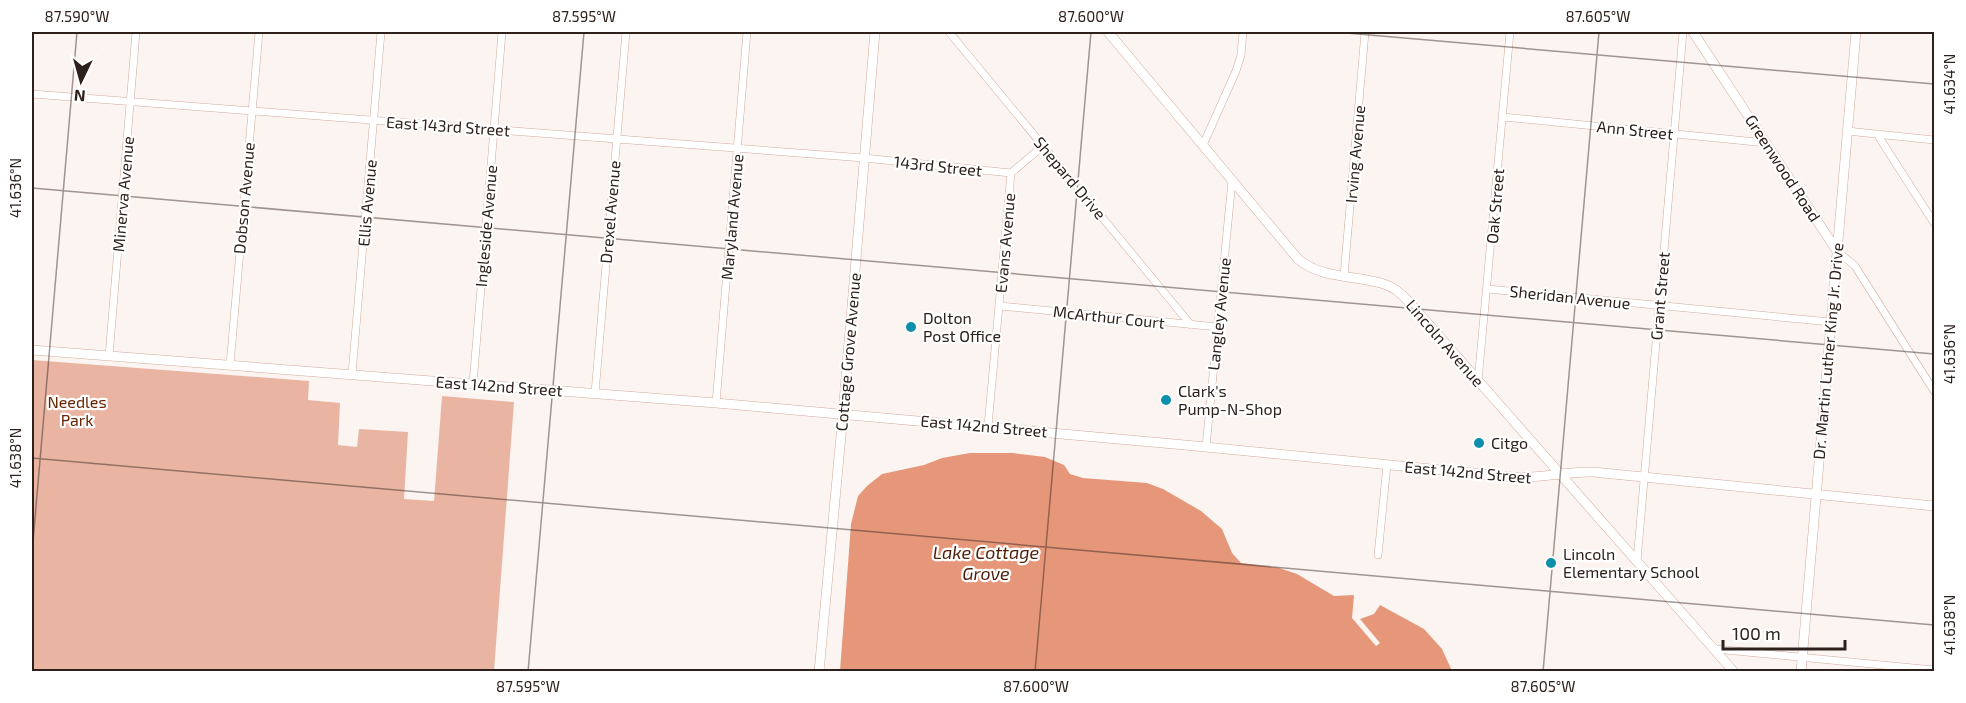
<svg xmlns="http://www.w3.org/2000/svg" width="1966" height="703" font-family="'Exo 2',sans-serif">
<rect width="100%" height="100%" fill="#fcf4f1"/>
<path fill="#e9b5a2" d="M 32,360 L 309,381 L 308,400 L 340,403 L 338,445 L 357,447 L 359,429 L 408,432 L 404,499 L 434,501 L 442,396 L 514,402 L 494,671 L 32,671 Z"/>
<path fill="#e69779" d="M 970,453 L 1013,453 L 1045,457 L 1064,465 L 1070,474 L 1083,478 L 1147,483 L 1163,489 L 1201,511 L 1222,529 L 1232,553 L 1241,563 L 1279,568 L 1297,574 L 1334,596 L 1354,595 L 1352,618 L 1376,646 L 1380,643 L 1360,619 L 1374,614 L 1380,605 L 1424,629 L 1442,649 L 1452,671 L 840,671 L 851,524 L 858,496 L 867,486 L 882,474 L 924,465 L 942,458 Z"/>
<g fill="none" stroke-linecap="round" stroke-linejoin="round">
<g stroke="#d1ab9d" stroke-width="8">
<path id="street" d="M 949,32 L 1191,325
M 32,94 L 864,158 L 1011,173
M 1503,117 L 1767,143
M 1847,131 L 1934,140
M 1877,134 L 1934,223
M 1203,145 L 1236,71 L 1241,55 L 1243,32
M 1837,251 L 1855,266 L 1934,391
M 1344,276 L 1365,32
M 1488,289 L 1831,322
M 1000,306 L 1218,327
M 109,356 L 136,32
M 230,365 L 259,32
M 352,374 L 381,32
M 1478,381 L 1510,32
M 473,384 L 502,32
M 595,393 L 626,32
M 716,403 L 747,32
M 988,426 L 1011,173 L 1043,146
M 1206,447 L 1232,181
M 1378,555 L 1387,465
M 1637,561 L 1683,32
M 1715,649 L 1934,670"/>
</g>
<g stroke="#d1ab9d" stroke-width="10">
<path id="secondary" d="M 1108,32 L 1298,259 C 1321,279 1356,275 1384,284 C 1394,287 1403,295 1410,303 L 1734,672
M 1693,32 L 1837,251
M 32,350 L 716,403 L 1185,445 L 1513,477 C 1540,479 1566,471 1593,472 L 1934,506
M 819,672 L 843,414 L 875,32
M 1801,672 L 1856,32"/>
</g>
<use href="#street" stroke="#fff" stroke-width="7"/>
<use href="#secondary" stroke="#fff" stroke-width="9"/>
</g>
<path fill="none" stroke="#2e201b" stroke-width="1.5" stroke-opacity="0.45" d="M 1335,32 L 1934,84M 32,188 L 1934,354M 32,458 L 1934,625M 32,553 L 77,32M 528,672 L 584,32M 1035,672 L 1091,32M 1543,672 L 1599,32"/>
<g fill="#0c8ead" stroke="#fff" stroke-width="2">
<circle cx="911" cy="327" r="6"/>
<circle cx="1166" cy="400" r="6"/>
<circle cx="1479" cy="443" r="6"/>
<circle cx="1551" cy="563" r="6"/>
</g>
<g text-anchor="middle" stroke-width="4.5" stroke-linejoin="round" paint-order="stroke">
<g font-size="16" fill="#2e201b" stroke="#fff">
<text transform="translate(448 126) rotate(4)" y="6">East 143rd Street</text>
<text transform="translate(1635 130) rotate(6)" y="6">Ann Street</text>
<text transform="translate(1355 154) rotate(-85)" y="6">Irving Avenue</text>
<text transform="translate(938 166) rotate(6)" y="6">143rd Street</text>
<text transform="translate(1783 168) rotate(57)" y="6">Greenwood Road</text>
<text transform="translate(1070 178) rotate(50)" y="6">Shepard Drive</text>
<text transform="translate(123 194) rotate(-85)" y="6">Minerva Avenue</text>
<text transform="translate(244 198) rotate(-85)" y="6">Dobson Avenue</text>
<text transform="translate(367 203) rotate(-85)" y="6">Ellis Avenue</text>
<text transform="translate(1495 206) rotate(-85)" y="6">Oak Street</text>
<text transform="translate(610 212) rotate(-85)" y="6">Drexel Avenue</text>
<text transform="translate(732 217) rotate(-85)" y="6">Maryland Avenue</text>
<text transform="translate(486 226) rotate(-85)" y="6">Ingleside Avenue</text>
<text transform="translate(1005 243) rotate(-85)" y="6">Evans Avenue</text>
<text transform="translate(1660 296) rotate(-85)" y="6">Grant Street</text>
<text transform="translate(1570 297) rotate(6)" y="6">Sheridan Avenue</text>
<text transform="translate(1219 314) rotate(-84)" y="6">Langley Avenue</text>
<text transform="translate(1109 317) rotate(6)" y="6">McArthur Court</text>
<text transform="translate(1445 343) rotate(49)" y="6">Lincoln Avenue</text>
<text transform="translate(1828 351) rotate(-85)" y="6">Dr. Martin Luther King Jr. Drive</text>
<text transform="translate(848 352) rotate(-85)" y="6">Cottage Grove Avenue</text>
<text transform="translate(499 386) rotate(4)" y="6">East 142nd Street</text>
<text transform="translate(984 426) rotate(5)" y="6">East 142nd Street</text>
<text transform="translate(1468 472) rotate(5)" y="6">East 142nd Street</text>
</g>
<g font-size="16" fill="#2e201b" stroke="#fff" text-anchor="start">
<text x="923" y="324">Dolton<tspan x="923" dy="18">Post Office</tspan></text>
<text x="1178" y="397">Clark's<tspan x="1178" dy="18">Pump-N-Shop</tspan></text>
<text x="1491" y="449">Citgo</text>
<text x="1563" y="560">Lincoln<tspan x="1563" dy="18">Elementary School</tspan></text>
</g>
<g font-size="16" fill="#682302" stroke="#fff">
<text x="77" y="408">Needles<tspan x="77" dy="18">Park</tspan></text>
</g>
<g font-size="18" font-style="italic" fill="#4f1e09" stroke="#fff">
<text x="986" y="559">Lake Cottage<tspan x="986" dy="21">Grove</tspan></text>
</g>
</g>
<rect width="1966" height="703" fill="none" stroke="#ffffff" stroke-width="66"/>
<g transform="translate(81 81) rotate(185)" stroke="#ffffff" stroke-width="4.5" paint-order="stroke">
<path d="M0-4.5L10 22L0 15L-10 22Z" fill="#2e201b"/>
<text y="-9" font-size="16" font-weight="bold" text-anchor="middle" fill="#2e201b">N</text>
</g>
<path d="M1723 640v9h122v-9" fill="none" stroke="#2e201b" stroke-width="3"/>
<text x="1732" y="640" font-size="18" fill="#2e201b" stroke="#ffffff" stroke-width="4.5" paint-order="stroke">100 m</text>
<rect x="33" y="33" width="1900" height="637" fill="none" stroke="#2e201b" stroke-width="2"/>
<g font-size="15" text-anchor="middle" fill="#2e201b">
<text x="77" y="22">87.590°W</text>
<text x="584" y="22">87.595°W</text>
<text x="1091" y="22">87.600°W</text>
<text x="1598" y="22">87.605°W</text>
<text transform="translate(1950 84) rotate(-90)" y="5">41.634°N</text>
<text transform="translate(16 188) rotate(-90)" y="5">41.636°N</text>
<text transform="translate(1950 354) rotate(-90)" y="5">41.636°N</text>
<text transform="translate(16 458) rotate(-90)" y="5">41.638°N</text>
<text transform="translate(1950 625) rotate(-90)" y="5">41.638°N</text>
<text x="528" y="692">87.595°W</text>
<text x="1036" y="692">87.600°W</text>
<text x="1543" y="692">87.605°W</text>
</g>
</svg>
